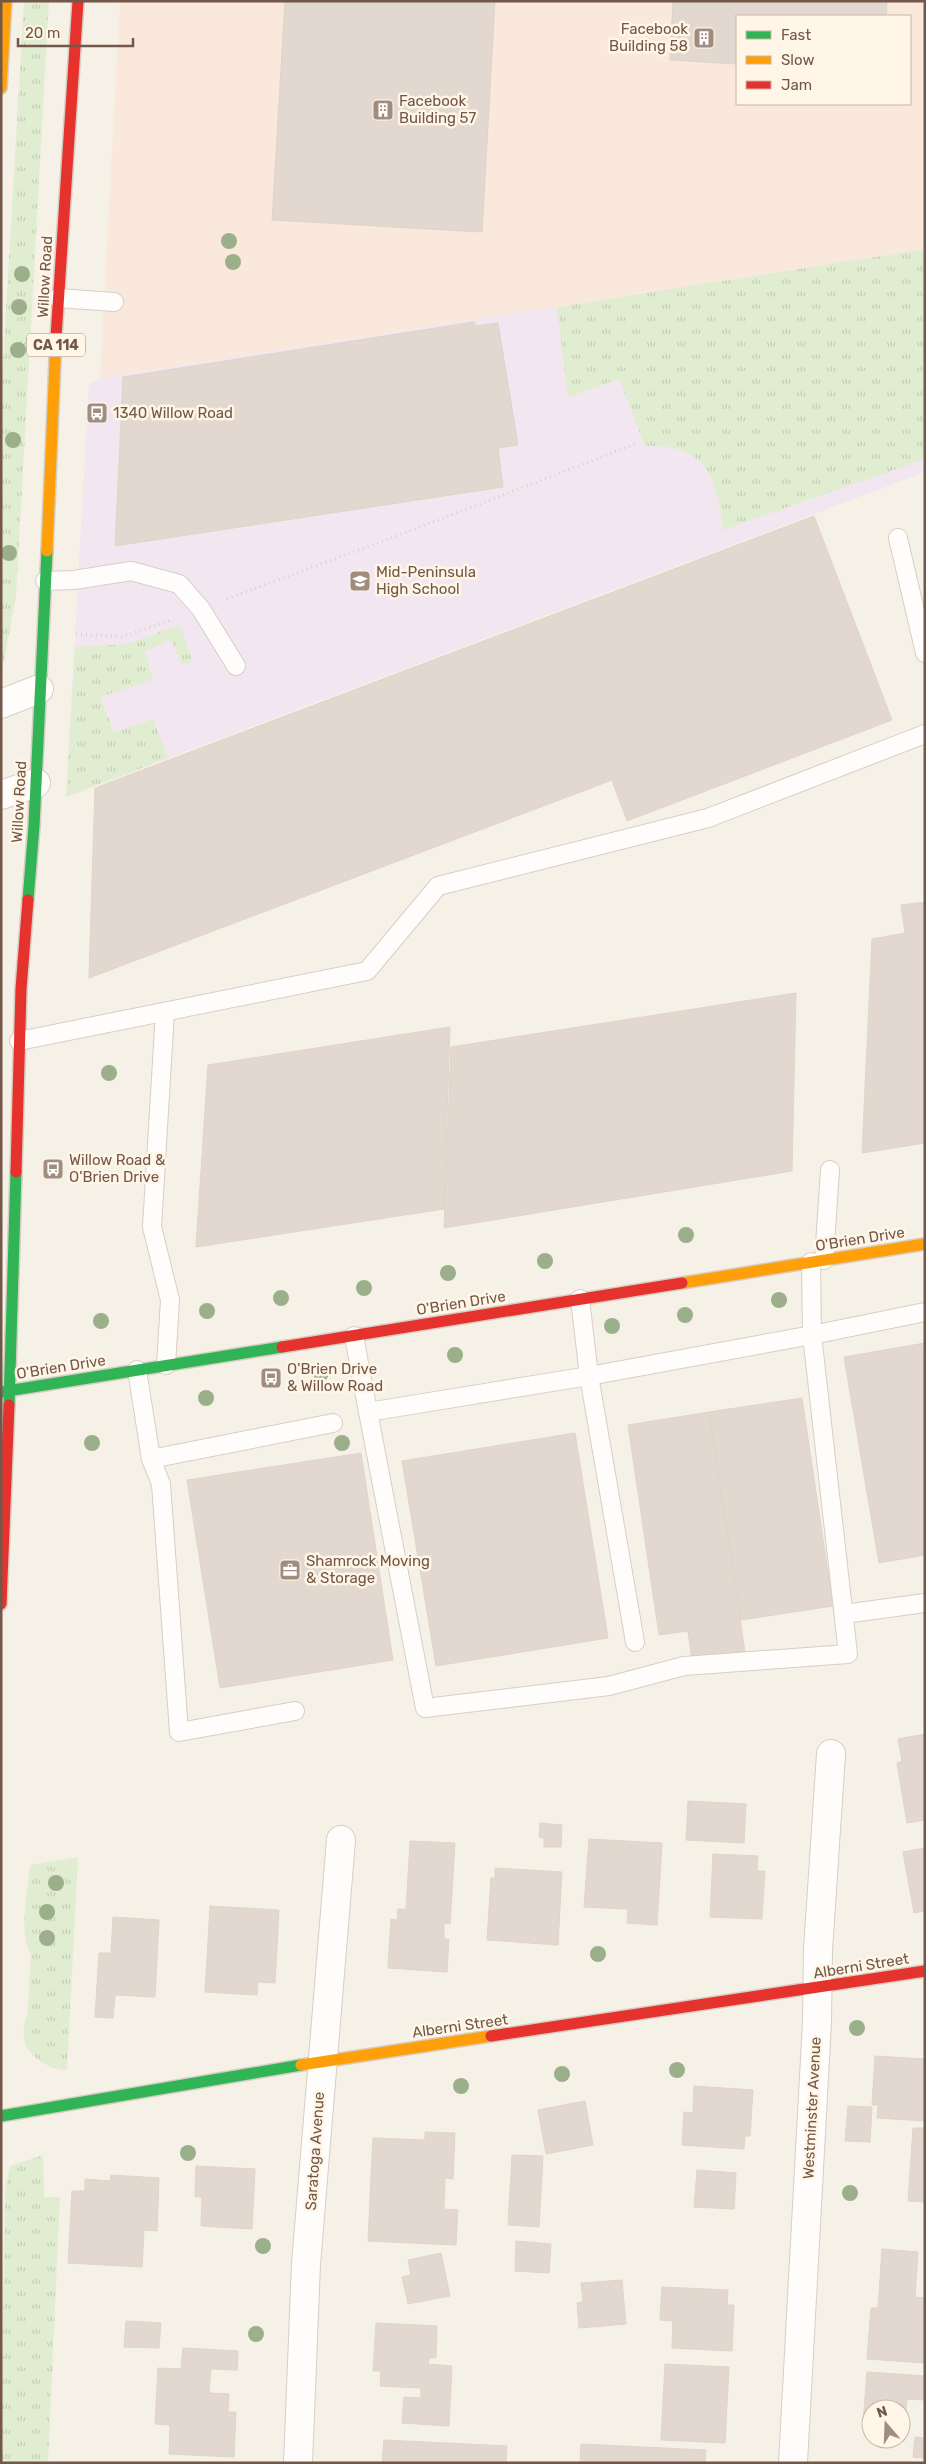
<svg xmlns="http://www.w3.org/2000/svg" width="926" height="2464" font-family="Rubik,sans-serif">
<defs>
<pattern id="grass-tufts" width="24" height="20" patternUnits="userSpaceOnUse" patternTransform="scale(1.25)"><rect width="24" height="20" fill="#e1edd1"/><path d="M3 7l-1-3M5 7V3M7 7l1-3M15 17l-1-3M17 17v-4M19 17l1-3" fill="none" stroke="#c4cdb5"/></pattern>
</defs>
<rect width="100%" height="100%" fill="#f6f1e7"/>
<path fill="#fae8dd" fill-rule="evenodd" d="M 120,1 L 925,1 L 925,249 L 100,378 ZM 737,16 L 910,16 L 910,104 L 737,104 Z"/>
<path fill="#f2e7f0" d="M 925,249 L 925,472 L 66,797 L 89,383 L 100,378 Z"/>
<path fill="url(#grass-tufts)" d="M 24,1 L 49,1 L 16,596 L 1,678 L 1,396 Z
M 925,249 L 925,459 L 723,530 C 716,476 708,444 645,446 L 619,379 L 568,397 L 557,307 Z
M 176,626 L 181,628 L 192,659 L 188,665 L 181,662 L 171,640 L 145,651 L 152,676 L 151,680 L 100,697 L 114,733 L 153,719 L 168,758 L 66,797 L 75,647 L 128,644 Z
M 78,1857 L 67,2070 C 49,2069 27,2058 24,2038 C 22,2029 27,2017 28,2007 C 29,1990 30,1971 31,1954 C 18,1934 28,1888 30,1865 Z
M 43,2155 L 44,2197 L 60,2197 L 48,2463 L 1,2463 L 5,2190 L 10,2166 Z"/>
<path fill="#e2d8cf" stroke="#dfd4c9" d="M 285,1 L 495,1 L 482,232 L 272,220 Z
M 673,1 L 887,1 L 886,16 L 737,16 L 737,64 L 670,60 Z
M 474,322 L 476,326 L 498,323 L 518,445 L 498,448 L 503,487 L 115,546 L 123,377 Z
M 814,516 L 892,720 L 627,821 L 612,780 L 89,978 L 95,788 Z
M 925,902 L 925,1143 L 862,1153 L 872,939 L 905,933 L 901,905 Z
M 796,993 L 792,1171 L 444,1228 L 451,1047 Z
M 450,1027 L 444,1209 L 196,1247 L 208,1065 Z
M 925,1343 L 925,1555 L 879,1563 L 844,1357 Z
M 802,1398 L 833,1606 L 741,1620 L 709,1412 Z
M 709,1412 L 745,1652 L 692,1660 L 688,1631 L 659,1635 L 628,1425 Z
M 575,1433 L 608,1638 L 436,1666 L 402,1461 Z
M 361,1453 L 393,1660 L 220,1688 L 187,1480 Z
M 925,1734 L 925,1820 L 907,1823 L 897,1763 L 902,1761 L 898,1739 Z
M 688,1801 L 746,1804 L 744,1843 L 686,1840 Z
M 540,1823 L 562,1825 L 561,1847 L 544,1847 L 544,1838 L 539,1837 Z
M 589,1839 L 662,1843 L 657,1925 L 627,1923 L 628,1909 L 584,1907 Z
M 410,1841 L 455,1843 L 450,1924 L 444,1923 L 444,1939 L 449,1939 L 447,1972 L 388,1968 L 391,1919 L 397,1920 L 398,1909 L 406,1909 Z
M 925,1848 L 925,1911 L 914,1913 L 903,1852 Z
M 713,1854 L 758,1856 L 757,1871 L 765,1871 L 762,1919 L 710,1917 Z
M 495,1868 L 562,1872 L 558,1945 L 487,1940 L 491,1878 L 495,1878 Z
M 210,1906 L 279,1910 L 275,1983 L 258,1982 L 257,1995 L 205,1992 Z
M 113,1917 L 159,1920 L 155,1997 L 115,1995 L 113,2018 L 95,2017 L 99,1953 L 111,1953 Z
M 875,2056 L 925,2059 L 925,2121 L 877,2118 L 878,2105 L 872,2105 Z
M 694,2086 L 753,2090 L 750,2136 L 745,2136 L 744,2149 L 682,2145 L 684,2112 L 693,2113 Z
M 585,2101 L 593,2145 L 546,2154 L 538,2110 Z
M 848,2106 L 872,2107 L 870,2142 L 845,2141 Z
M 913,2128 L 925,2128 L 925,2202 L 908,2201 Z
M 425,2132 L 455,2133 L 453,2179 L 445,2178 L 444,2209 L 458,2210 L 456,2245 L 368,2241 L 373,2138 L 425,2140 Z
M 512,2155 L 543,2156 L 539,2227 L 508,2225 Z
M 196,2166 L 255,2169 L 252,2229 L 201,2226 L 202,2197 L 195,2197 Z
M 697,2170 L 736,2173 L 734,2209 L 694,2207 Z
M 111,2175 L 159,2178 L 157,2231 L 144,2230 L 142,2267 L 68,2263 L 72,2191 L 85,2191 L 85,2179 L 110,2181 Z
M 516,2241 L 551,2244 L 549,2273 L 515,2271 Z
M 882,2249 L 918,2252 L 915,2297 L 925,2298 L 925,2363 L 867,2359 L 871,2308 L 878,2308 Z
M 441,2253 L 450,2296 L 408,2304 L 402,2277 L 411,2275 L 408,2260 Z
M 622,2280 L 626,2324 L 579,2328 L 577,2303 L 583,2302 L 581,2283 Z
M 662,2287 L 728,2290 L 727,2305 L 734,2305 L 732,2351 L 672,2348 L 673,2321 L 660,2320 Z
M 126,2321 L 161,2323 L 159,2348 L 124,2347 Z
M 376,2323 L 437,2326 L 436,2358 L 429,2358 L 428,2364 L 452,2366 L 449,2426 L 402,2423 L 404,2397 L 421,2398 L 421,2388 L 380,2386 L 381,2371 L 373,2371 Z
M 183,2348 L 238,2351 L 237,2370 L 211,2369 L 209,2393 L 229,2394 L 228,2412 L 236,2412 L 234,2457 L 169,2454 L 170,2425 L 155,2424 L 158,2368 L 181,2369 Z
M 665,2364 L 729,2367 L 725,2443 L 661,2440 Z
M 867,2372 L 925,2376 L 925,2400 L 907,2399 L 904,2441 L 872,2439 L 901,2439 L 901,2409 L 871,2409 L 871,2439 L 867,2439 L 868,2423 L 863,2423 Z
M 915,2437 L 925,2438 L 925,2458 L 913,2457 Z
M 384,2440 L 507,2446 L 506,2463 L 382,2463 Z
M 581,2444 L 706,2450 L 705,2463 L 580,2463 Z"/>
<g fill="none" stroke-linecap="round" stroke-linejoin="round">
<g stroke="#d7cec5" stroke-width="20">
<path id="lane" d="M 58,298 L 114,302
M 898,538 L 925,653
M 45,581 L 74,580 L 131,571 L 179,584 L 201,609 L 236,666
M 165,1012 L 152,1227 L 170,1300 L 166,1365
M 19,1041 L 367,971 L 438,886 L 708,818 L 925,734
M 824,1260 L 830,1170
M 811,1262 L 812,1335 L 925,1312
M 354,1336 L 368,1412 L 589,1376 L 635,1642
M 137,1370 L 151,1459 L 333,1423
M 368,1412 L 425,1708 L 609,1686 L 684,1666 L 848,1654 L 812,1335 L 589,1376 L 580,1299
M 151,1459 L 161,1484 L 179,1732 L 295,1711
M 844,1614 L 925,1603"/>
</g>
<g stroke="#d7cec5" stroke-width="30">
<path id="street" d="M 1,704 L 39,689
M 1,795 L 36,783
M 298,2463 L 306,2264 L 341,1840
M 793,2463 L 817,2022 L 818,1950 L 831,1754"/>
</g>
<g stroke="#d7cdc3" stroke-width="14">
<path id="fast" d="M 28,900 L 34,826 L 47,551
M 1,1392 L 282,1347
M 9,1405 L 16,1172
M 1,2116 L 301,2065"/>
</g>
<g stroke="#d7cdc3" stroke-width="14">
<path id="slow" d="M 1,88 L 6,1
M 47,551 L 56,337
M 682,1283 L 925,1244
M 301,2065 L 491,2036"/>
</g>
<g stroke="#d7cdc3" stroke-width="14">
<path id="jam" d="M 56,337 L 78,1
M 16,1172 L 21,989 L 28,900
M 282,1347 L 682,1283
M 1,1604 L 9,1405
M 491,2036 L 925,1971"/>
</g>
<path stroke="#d9d0cb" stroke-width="3" stroke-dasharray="1 4" stroke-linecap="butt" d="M 227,599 L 415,529 L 635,444
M 76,634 L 122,637 L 172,620"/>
<use href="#lane" stroke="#fefdfb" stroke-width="18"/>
<use href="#street" stroke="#fefdfb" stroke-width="28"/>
<use href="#fast" stroke="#30b455" stroke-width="11"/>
<use href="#slow" stroke="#ff9f0a" stroke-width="11"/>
<use href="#jam" stroke="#e5322d" stroke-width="11"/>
</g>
<g fill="#9baf8b">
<circle cx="229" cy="241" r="8"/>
<circle cx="233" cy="262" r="8"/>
<circle cx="22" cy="274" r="8"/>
<circle cx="19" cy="307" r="8"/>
<circle cx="18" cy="350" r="8"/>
<circle cx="13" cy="440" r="8"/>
<circle cx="9" cy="553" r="8"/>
<circle cx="109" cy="1073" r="8"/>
<circle cx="686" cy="1235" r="8"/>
<circle cx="545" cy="1261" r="8"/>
<circle cx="448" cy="1273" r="8"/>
<circle cx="364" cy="1288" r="8"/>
<circle cx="281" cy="1298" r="8"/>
<circle cx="779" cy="1300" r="8"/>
<circle cx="207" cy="1311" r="8"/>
<circle cx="685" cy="1315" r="8"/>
<circle cx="101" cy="1321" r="8"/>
<circle cx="612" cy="1326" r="8"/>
<circle cx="455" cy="1355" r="8"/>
<circle cx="321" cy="1373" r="8"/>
<circle cx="206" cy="1398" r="8"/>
<circle cx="92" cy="1443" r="8"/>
<circle cx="342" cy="1443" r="8"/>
<circle cx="56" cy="1883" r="8"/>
<circle cx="47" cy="1912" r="8"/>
<circle cx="47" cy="1938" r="8"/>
<circle cx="598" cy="1954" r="8"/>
<circle cx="857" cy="2028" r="8"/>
<circle cx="677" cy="2070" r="8"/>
<circle cx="562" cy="2074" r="8"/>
<circle cx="461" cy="2086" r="8"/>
<circle cx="188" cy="2153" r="8"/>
<circle cx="850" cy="2193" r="8"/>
<circle cx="263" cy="2246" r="8"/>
<circle cx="256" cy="2334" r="8"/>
</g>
<defs>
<g id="building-square" transform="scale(1.125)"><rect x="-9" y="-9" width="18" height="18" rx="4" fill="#a18d80" stroke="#fff6e7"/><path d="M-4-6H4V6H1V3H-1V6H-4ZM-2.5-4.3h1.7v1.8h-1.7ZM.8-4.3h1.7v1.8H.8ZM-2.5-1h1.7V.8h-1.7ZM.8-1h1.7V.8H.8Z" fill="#fff"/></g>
<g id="bus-square" transform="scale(1.125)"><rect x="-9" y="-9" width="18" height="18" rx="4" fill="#a18d80" stroke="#fff6e7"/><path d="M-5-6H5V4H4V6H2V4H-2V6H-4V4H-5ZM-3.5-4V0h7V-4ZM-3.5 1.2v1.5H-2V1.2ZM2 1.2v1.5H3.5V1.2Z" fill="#fff"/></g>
<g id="school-square" transform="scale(1.125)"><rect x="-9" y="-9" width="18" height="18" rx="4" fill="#a18d80" stroke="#fff6e7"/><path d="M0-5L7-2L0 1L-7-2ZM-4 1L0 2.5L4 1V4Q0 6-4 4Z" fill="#fff"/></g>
<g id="office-square" transform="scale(1.125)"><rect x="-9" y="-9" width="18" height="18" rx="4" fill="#a18d80" stroke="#fff6e7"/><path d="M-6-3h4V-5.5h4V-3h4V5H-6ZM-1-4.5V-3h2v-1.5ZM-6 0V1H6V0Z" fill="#fff"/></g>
</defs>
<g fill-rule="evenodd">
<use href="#building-square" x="704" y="38"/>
<use href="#building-square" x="383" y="110"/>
<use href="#bus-square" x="97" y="413"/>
<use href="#school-square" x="360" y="581"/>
<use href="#bus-square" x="53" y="1169"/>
<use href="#bus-square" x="271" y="1378"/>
<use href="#office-square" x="290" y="1570"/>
</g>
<g text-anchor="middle" stroke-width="5" stroke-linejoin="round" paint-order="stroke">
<rect fill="#fff6e7" stroke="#9d8778" stroke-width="1" x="27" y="333.5" width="58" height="23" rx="4"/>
<g font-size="14" font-weight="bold" fill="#735748">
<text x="56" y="350">CA 114</text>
</g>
<g font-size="15" fill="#735748" stroke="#fff6e7" text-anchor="start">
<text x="688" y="34" text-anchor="end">Facebook<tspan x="688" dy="17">Building 58</tspan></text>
<text x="399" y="106">Facebook<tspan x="399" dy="17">Building 57</tspan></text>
<text x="113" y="418">1340 Willow Road</text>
<text x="376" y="577">Mid-Peninsula<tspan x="376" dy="17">High School</tspan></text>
<text x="69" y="1165">Willow Road &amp;<tspan x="69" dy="17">O'Brien Drive</tspan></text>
<text x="287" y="1374">O'Brien Drive<tspan x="287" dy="17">&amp; Willow Road</tspan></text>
<text x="306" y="1566">Shamrock Moving<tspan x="306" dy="17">&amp; Storage</tspan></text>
</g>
<g font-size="15" fill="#735748" stroke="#fff6e7">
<text transform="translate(45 277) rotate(-87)" y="5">Willow Road</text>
<text transform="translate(19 802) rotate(-87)" y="5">Willow Road</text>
<text transform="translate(860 1239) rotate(-9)" y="5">O'Brien Drive</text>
<text transform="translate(461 1303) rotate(-9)" y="5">O'Brien Drive</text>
<text transform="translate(61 1367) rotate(-9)" y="5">O'Brien Drive</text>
<text transform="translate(861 1966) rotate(-9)" y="5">Alberni Street</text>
<text transform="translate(460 2026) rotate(-8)" y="5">Alberni Street</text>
<text transform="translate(812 2108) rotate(-87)" y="5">Westminster Avenue</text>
<text transform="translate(315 2151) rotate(-86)" y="5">Saratoga Avenue</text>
</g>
</g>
<rect width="926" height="2464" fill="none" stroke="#735748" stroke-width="5"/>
<rect x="736" y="15" width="175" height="90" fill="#fff6e7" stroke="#c7b6a7"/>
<rect x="746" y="31" width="25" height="8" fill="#30b455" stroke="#c7b6a7"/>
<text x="781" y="40" font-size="15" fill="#735748">Fast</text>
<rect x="746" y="56" width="25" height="8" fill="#ff9f0a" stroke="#c7b6a7"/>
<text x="781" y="65" font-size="15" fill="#735748">Slow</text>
<rect x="746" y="81" width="25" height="8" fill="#e5322d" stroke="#c7b6a7"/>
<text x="781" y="90" font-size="15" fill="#735748">Jam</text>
<g transform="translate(886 2424) rotate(341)"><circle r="24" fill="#fff6e7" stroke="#c7b6a7"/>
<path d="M0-4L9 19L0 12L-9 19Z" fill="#a18d80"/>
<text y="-8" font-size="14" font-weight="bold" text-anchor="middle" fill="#735748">N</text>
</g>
<path d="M18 38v8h115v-8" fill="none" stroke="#735748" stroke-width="2.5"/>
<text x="25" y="38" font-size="15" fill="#735748" stroke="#fff6e7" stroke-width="4" paint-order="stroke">20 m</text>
</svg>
